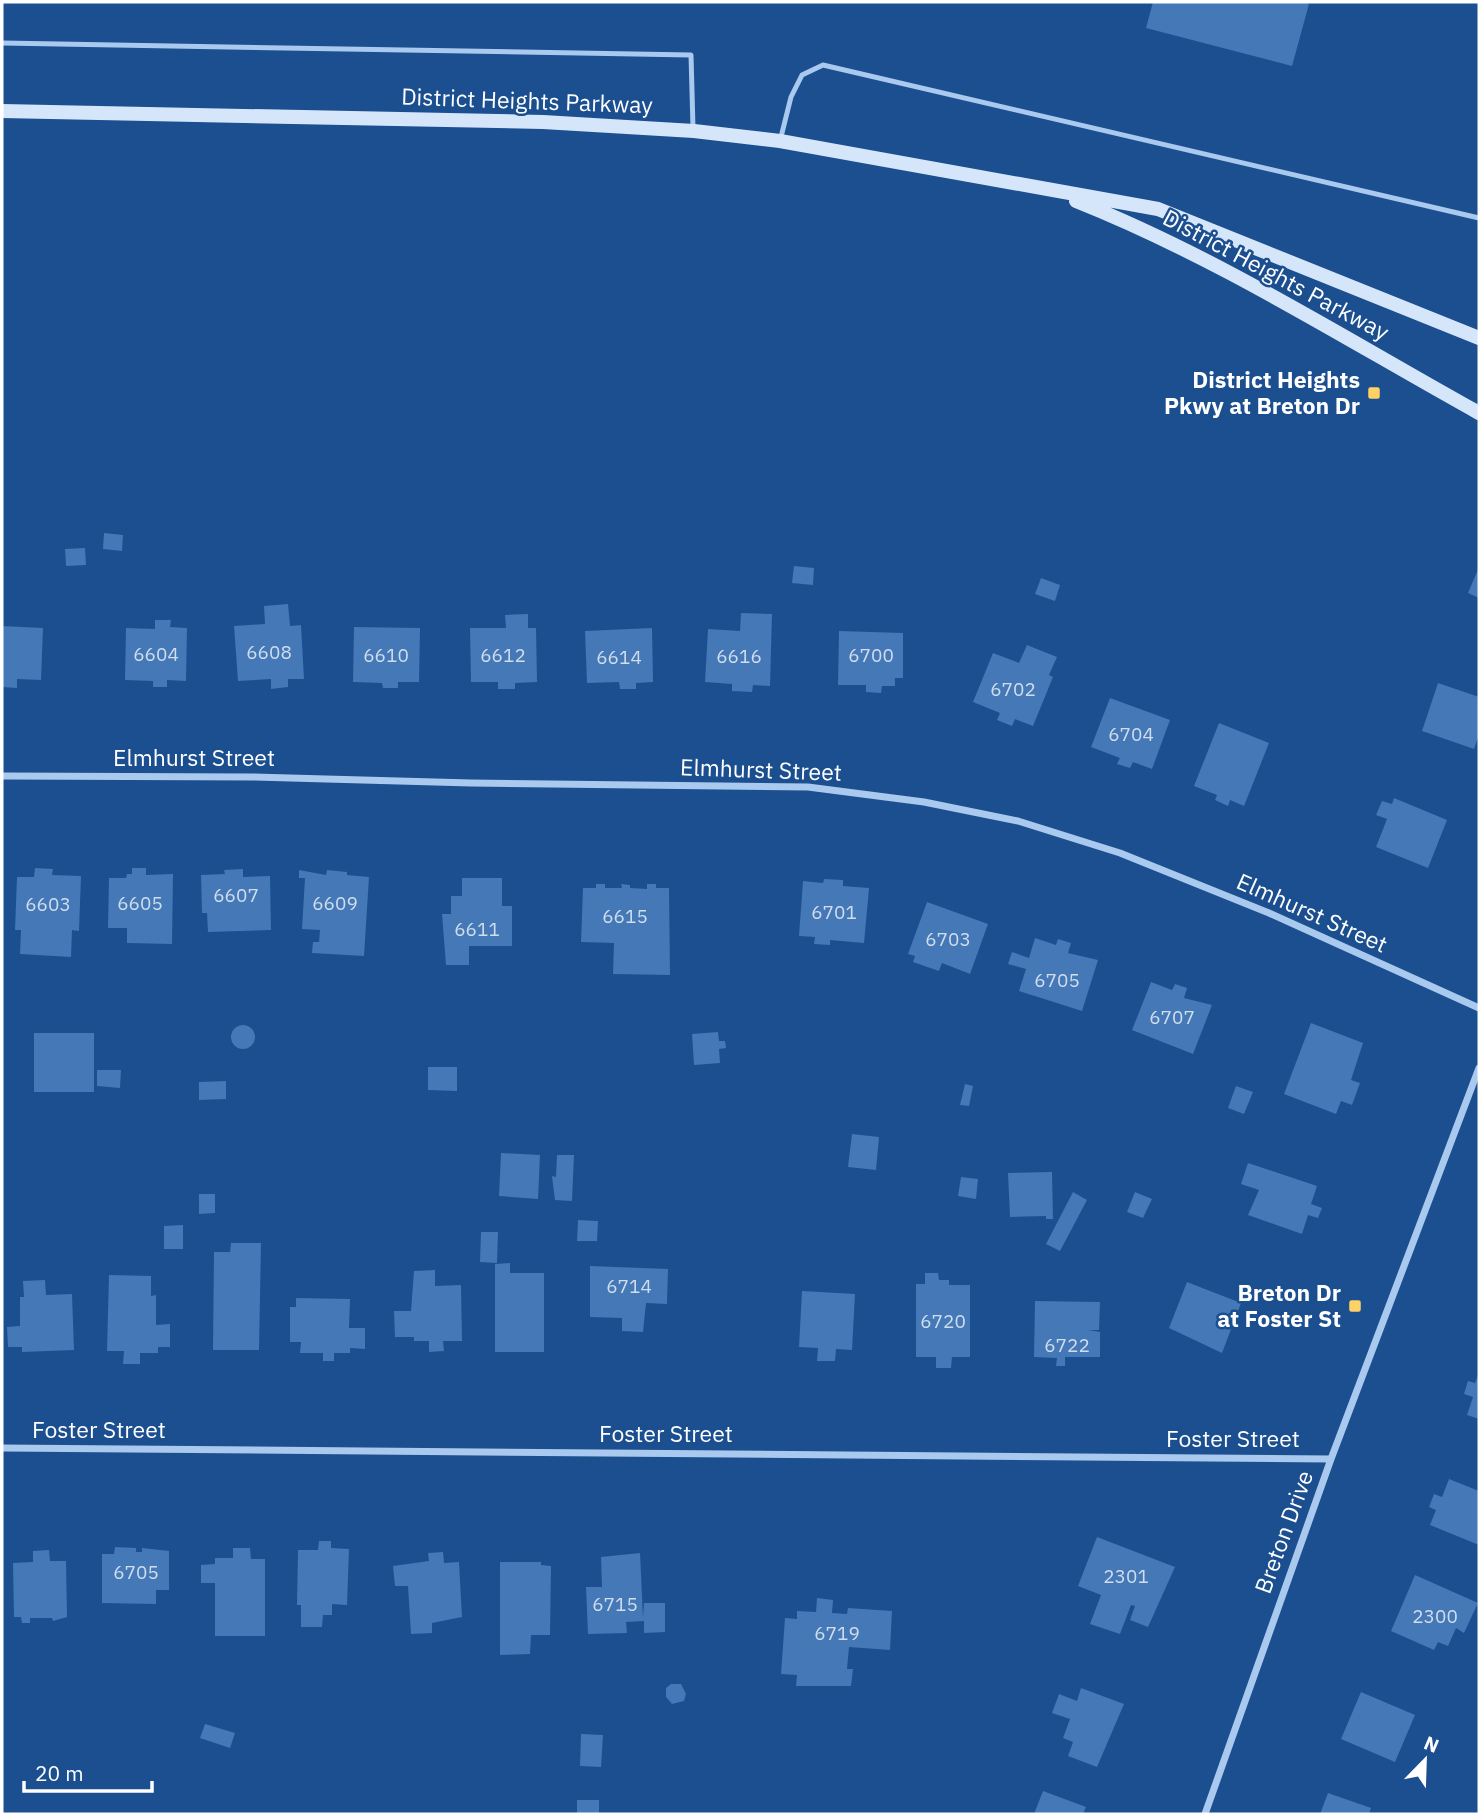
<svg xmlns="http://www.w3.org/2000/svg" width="1481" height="1816" font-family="'IBM Plex Sans',sans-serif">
<rect width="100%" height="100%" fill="#1b4f8f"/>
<path fill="#4478b7" d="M 1153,2 L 1302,2 L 1309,4 L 1292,66 L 1146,28 Z
M 104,533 L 123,535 L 122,551 L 103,549 Z
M 85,548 L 86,565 L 66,566 L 65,549 Z
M 794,566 L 814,568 L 813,585 L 792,583 Z
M 1479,567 L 1479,598 L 1468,593 Z
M 1041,578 L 1060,585 L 1055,601 L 1035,594 Z
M 288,604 L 290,626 L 301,625 L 304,679 L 288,679 L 288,687 L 271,689 L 271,679 L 238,681 L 234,626 L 265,624 L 264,606 Z
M 741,613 L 772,614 L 770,686 L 753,685 L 752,692 L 732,691 L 732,684 L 705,682 L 708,629 L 740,631 Z
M 528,614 L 528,628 L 536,628 L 537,682 L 515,683 L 515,689 L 498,689 L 498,682 L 471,682 L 470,628 L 506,628 L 505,615 Z
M 155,620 L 171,620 L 170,627 L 187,628 L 186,681 L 167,680 L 167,687 L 153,687 L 153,681 L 125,680 L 126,628 L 155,629 Z
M 2,626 L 43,628 L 41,680 L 17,679 L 17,688 L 2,687 Z
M 354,627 L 420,628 L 419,682 L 398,682 L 398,688 L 383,688 L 382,683 L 353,682 Z
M 652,628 L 653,682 L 636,683 L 636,689 L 620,689 L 619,682 L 587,683 L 585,631 Z
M 839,631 L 903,633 L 903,678 L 895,678 L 895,686 L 882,686 L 881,693 L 866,692 L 866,685 L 838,685 Z
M 1027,645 L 1057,657 L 1049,675 L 1053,677 L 1033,726 L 1015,719 L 1012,726 L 997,720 L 1000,713 L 973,702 L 993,653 L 1019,663 Z
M 1438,683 L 1479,697 L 1479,735 L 1474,749 L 1422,731 Z
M 1110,698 L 1170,720 L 1152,769 L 1133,762 L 1130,768 L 1117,764 L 1120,758 L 1091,747 Z
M 1219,723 L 1269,743 L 1244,806 L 1230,800 L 1228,806 L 1215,800 L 1217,795 L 1194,786 Z
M 1394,798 L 1447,820 L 1428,868 L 1376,847 L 1387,819 L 1376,815 L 1382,801 L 1392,804 Z
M 35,868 L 53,869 L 52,875 L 81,876 L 79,931 L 72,930 L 71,957 L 20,954 L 21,930 L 15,930 L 17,877 L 34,877 Z
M 132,868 L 146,868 L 146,875 L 173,874 L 172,944 L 127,943 L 127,928 L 108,928 L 109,878 L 126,878 L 127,874 L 132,874 Z
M 243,869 L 243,877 L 270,876 L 271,930 L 208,932 L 207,913 L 202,913 L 201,875 L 225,874 L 224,870 Z
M 299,870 L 326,875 L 327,870 L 347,872 L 347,875 L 369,877 L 364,956 L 312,953 L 313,942 L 319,942 L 320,930 L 302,929 L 305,878 L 299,878 Z
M 462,878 L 502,878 L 502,906 L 512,906 L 512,946 L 469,946 L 469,965 L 446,965 L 442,914 L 451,914 L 451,896 L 462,896 Z
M 824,879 L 843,880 L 843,886 L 869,888 L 864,943 L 830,940 L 830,945 L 814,944 L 815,937 L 799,936 L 803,881 L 823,883 Z
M 596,884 L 605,884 L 605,888 L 622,888 L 621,884 L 630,885 L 630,888 L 647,889 L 647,884 L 656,884 L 656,888 L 669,888 L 670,975 L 613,974 L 614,943 L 581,942 L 583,888 L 596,888 Z
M 927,902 L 988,924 L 970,974 L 942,963 L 939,971 L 913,962 L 915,956 L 908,954 Z
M 1035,938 L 1056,945 L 1058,939 L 1071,943 L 1068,953 L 1098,960 L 1082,1011 L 1019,991 L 1026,969 L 1008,964 L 1012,952 L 1029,958 Z
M 1151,982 L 1172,990 L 1175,984 L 1187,988 L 1184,998 L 1212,1005 L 1193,1054 L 1132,1030 Z
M 1311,1023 L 1363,1043 L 1351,1080 L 1360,1083 L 1352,1105 L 1341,1101 L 1336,1114 L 1284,1094 Z
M231 1037a12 12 0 1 1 24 0a12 12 0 1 1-24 0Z
M 718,1032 L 719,1041 L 725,1041 L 726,1048 L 719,1049 L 720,1063 L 694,1065 L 692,1034 Z
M 34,1033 L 94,1033 L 94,1092 L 34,1092 Z
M 428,1067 L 457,1067 L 457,1091 L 428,1090 Z
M 97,1070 L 121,1070 L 120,1088 L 97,1086 Z
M 226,1081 L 226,1099 L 199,1100 L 199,1082 Z
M 965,1084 L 973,1086 L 969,1106 L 960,1105 Z
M 1236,1086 L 1253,1092 L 1244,1114 L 1228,1108 Z
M 852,1134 L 879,1137 L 876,1170 L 848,1167 Z
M 501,1153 L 540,1155 L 538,1199 L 499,1196 Z
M 557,1155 L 574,1155 L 572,1201 L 555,1200 L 552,1176 L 556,1177 Z
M 1248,1163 L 1317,1186 L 1311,1204 L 1322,1208 L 1318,1218 L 1308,1215 L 1302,1234 L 1248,1215 L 1259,1190 L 1241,1184 Z
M 1052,1172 L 1053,1219 L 1046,1219 L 1046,1216 L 1010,1217 L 1008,1173 Z
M 961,1177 L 978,1179 L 976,1199 L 958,1196 Z
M 1073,1192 L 1087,1200 L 1060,1251 L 1046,1244 Z
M 1135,1192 L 1152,1199 L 1143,1218 L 1127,1212 Z
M 199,1194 L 215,1194 L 215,1213 L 199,1214 Z
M 578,1220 L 598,1221 L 597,1241 L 577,1241 Z
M 183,1225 L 183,1249 L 164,1249 L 164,1226 Z
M 481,1232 L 498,1232 L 497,1263 L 480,1262 Z
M 231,1243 L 261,1243 L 259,1350 L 213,1350 L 214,1252 L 230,1252 Z
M 510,1263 L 510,1273 L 544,1273 L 544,1352 L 495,1352 L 495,1264 Z
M 590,1266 L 668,1269 L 667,1304 L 646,1303 L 643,1332 L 622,1331 L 622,1318 L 590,1317 Z
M 435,1270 L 435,1286 L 461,1285 L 462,1341 L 443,1341 L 444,1351 L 429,1352 L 429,1341 L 414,1341 L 414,1337 L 395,1337 L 394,1311 L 411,1311 L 414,1271 Z
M 925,1273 L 938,1273 L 939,1280 L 949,1280 L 949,1285 L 970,1285 L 970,1357 L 952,1357 L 951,1368 L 936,1368 L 936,1357 L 916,1357 L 916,1284 L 925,1284 Z
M 109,1275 L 151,1276 L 151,1296 L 156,1295 L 156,1325 L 170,1324 L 170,1347 L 158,1347 L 158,1353 L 140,1353 L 140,1364 L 123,1364 L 124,1351 L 107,1351 Z
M 45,1280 L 46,1295 L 72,1294 L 74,1350 L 22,1352 L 22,1347 L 8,1347 L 7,1327 L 20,1326 L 20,1297 L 24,1297 L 23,1281 Z
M 1187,1282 L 1241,1303 L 1222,1353 L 1169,1328 Z
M 802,1291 L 855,1294 L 852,1350 L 836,1349 L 835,1361 L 817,1361 L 818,1348 L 799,1347 Z
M 296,1298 L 350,1299 L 349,1328 L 365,1328 L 365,1349 L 350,1348 L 350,1353 L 334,1353 L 334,1361 L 323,1361 L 323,1353 L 300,1353 L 301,1342 L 290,1342 L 290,1307 L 296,1307 Z
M 1035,1301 L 1100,1302 L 1099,1330 L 1088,1330 L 1100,1332 L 1100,1357 L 1065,1357 L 1065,1366 L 1056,1366 L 1057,1358 L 1034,1357 Z
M 1479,1373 L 1479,1419 L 1467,1415 L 1473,1397 L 1464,1394 L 1468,1381 L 1475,1383 Z
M 1449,1479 L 1479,1491 L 1479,1545 L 1430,1525 L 1436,1510 L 1429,1507 L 1434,1494 L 1442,1497 Z
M 1097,1537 L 1175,1567 L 1148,1627 L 1130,1620 L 1135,1606 L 1131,1605 L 1120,1634 L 1090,1624 L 1101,1595 L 1078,1586 Z
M 319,1541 L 331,1541 L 331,1548 L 349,1549 L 347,1605 L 332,1604 L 332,1615 L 323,1615 L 322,1627 L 301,1627 L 301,1605 L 297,1605 L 298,1550 L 318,1550 Z
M 115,1547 L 136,1548 L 136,1552 L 142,1552 L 142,1548 L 169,1551 L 169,1590 L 156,1590 L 156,1604 L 102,1603 L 102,1554 L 114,1554 Z
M 233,1548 L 250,1548 L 251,1559 L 265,1559 L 265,1636 L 215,1636 L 215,1583 L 201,1583 L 201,1565 L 215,1564 L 215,1558 L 233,1558 Z
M 49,1550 L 50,1561 L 66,1561 L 67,1617 L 53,1621 L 52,1618 L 30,1618 L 30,1623 L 22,1623 L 21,1617 L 14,1617 L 13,1563 L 33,1562 L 33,1551 Z
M 443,1552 L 444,1563 L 459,1562 L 462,1617 L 432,1623 L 432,1633 L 411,1634 L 408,1586 L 395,1586 L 393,1566 L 429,1561 L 428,1553 Z
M 640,1553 L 643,1618 L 644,1603 L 665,1603 L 665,1632 L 644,1633 L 644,1621 L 626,1622 L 627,1633 L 588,1634 L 586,1587 L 602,1587 L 601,1557 Z
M 500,1562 L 541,1562 L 541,1565 L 551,1566 L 550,1635 L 531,1635 L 530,1654 L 500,1655 Z
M 1415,1575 L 1478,1603 L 1464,1633 L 1456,1628 L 1448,1646 L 1438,1642 L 1434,1650 L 1391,1631 Z
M 817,1598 L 833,1600 L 832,1613 L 847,1614 L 848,1608 L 892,1611 L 890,1650 L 849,1647 L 847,1669 L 853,1669 L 851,1686 L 796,1686 L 797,1675 L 781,1674 L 785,1618 L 797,1619 L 797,1611 L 816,1612 Z
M 671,1684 L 681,1684 L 686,1694 L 684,1701 L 672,1704 L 666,1697 L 666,1688 Z
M 1081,1688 L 1124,1704 L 1097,1767 L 1068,1756 L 1073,1742 L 1063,1738 L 1070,1719 L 1052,1713 L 1059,1694 L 1077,1701 Z
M 1361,1692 L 1415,1715 L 1395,1762 L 1341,1739 Z
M 205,1724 L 235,1733 L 230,1748 L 200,1738 Z
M 581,1734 L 603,1735 L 601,1767 L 580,1766 Z
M 1043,1791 L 1086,1807 L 1083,1814 L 1034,1814 Z
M 1328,1793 L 1371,1808 L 1369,1814 L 1320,1814 Z
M 577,1800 L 599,1800 L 599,1814 L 577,1814 Z"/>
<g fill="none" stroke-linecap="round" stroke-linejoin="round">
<path stroke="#a9c9ee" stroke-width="5" d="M 2,43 L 691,55 L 693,128
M 780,141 L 791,97 L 802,75 L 823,65 L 1479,218"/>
<path stroke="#a9c9ee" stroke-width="7" d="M 2,776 L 254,777 L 471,783 L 808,787 L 924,802 L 1018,821 L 1120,853 L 1269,913 L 1479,1008
M 2,1448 L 1331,1459
M 1205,1814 L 1331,1459 L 1479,1068"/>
<path stroke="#d6e6fa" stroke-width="14" d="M 2,111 L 543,122 L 694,131 L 780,141 L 1158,209 L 1479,338
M 1076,201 C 1217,257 1347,340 1479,413"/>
</g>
<g fill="#ffd166" stroke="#1b4f8f" stroke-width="2.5">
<rect x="1367" y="386" width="14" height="14" rx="3.5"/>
<rect x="1348" y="1299" width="14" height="14" rx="3.5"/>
</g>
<g text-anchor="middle" stroke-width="5" stroke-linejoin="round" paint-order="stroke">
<g font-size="19" fill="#d0dded">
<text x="269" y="659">6608</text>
<text x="156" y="661">6604</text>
<text x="386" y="662">6610</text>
<text x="503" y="662">6612</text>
<text x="871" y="662">6700</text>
<text x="739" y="663">6616</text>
<text x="619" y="664">6614</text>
<text x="1013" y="696">6702</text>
<text x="1131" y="741">6704</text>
<text x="236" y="902">6607</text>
<text x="140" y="910">6605</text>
<text x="335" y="910">6609</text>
<text x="48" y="911">6603</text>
<text x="834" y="919">6701</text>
<text x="625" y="923">6615</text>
<text x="477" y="936">6611</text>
<text x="948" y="946">6703</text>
<text x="1057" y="987">6705</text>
<text x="1172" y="1024">6707</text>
<text x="629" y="1293">6714</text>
<text x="943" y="1328">6720</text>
<text x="1067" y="1352">6722</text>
<text x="136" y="1579">6705</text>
<text x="1126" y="1583">2301</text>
<text x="615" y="1611">6715</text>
<text x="1435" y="1623">2300</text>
<text x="837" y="1640">6719</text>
</g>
<g font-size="23" fill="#fff" stroke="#1b4f8f">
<text transform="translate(527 101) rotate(2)" y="8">District Heights Parkway</text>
<text transform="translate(1276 275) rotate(28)" y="8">District Heights Parkway</text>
<text x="194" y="766">Elmhurst Street</text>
<text transform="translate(761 770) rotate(2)" y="8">Elmhurst Street</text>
<text transform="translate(1312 913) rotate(24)" y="8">Elmhurst Street</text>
<text x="99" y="1438">Foster Street</text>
<text x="666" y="1442">Foster Street</text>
<text x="1233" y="1447">Foster Street</text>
<text transform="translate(1284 1532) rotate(-70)" y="8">Breton Drive</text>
</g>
<g font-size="23" font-weight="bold" fill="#fff" stroke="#1b4f8f" text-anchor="end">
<text x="1360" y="388">District Heights<tspan x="1360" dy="26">Pkwy at Breton Dr</tspan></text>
<text x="1341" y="1301">Breton Dr<tspan x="1341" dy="26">at Foster St</tspan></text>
</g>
</g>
<rect width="1481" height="1816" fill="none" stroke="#ffffff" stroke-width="7"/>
<g transform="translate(1425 1760) rotate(23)" stroke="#1b4f8f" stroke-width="5" paint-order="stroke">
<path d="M0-5L12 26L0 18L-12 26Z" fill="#ffffff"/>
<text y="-10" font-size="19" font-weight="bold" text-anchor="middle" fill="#ffffff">N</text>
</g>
<path d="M24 1781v10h128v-10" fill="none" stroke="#ffffff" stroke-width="3.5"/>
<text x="35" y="1781" font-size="21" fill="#ffffff" stroke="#1b4f8f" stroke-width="5" paint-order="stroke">20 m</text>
</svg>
